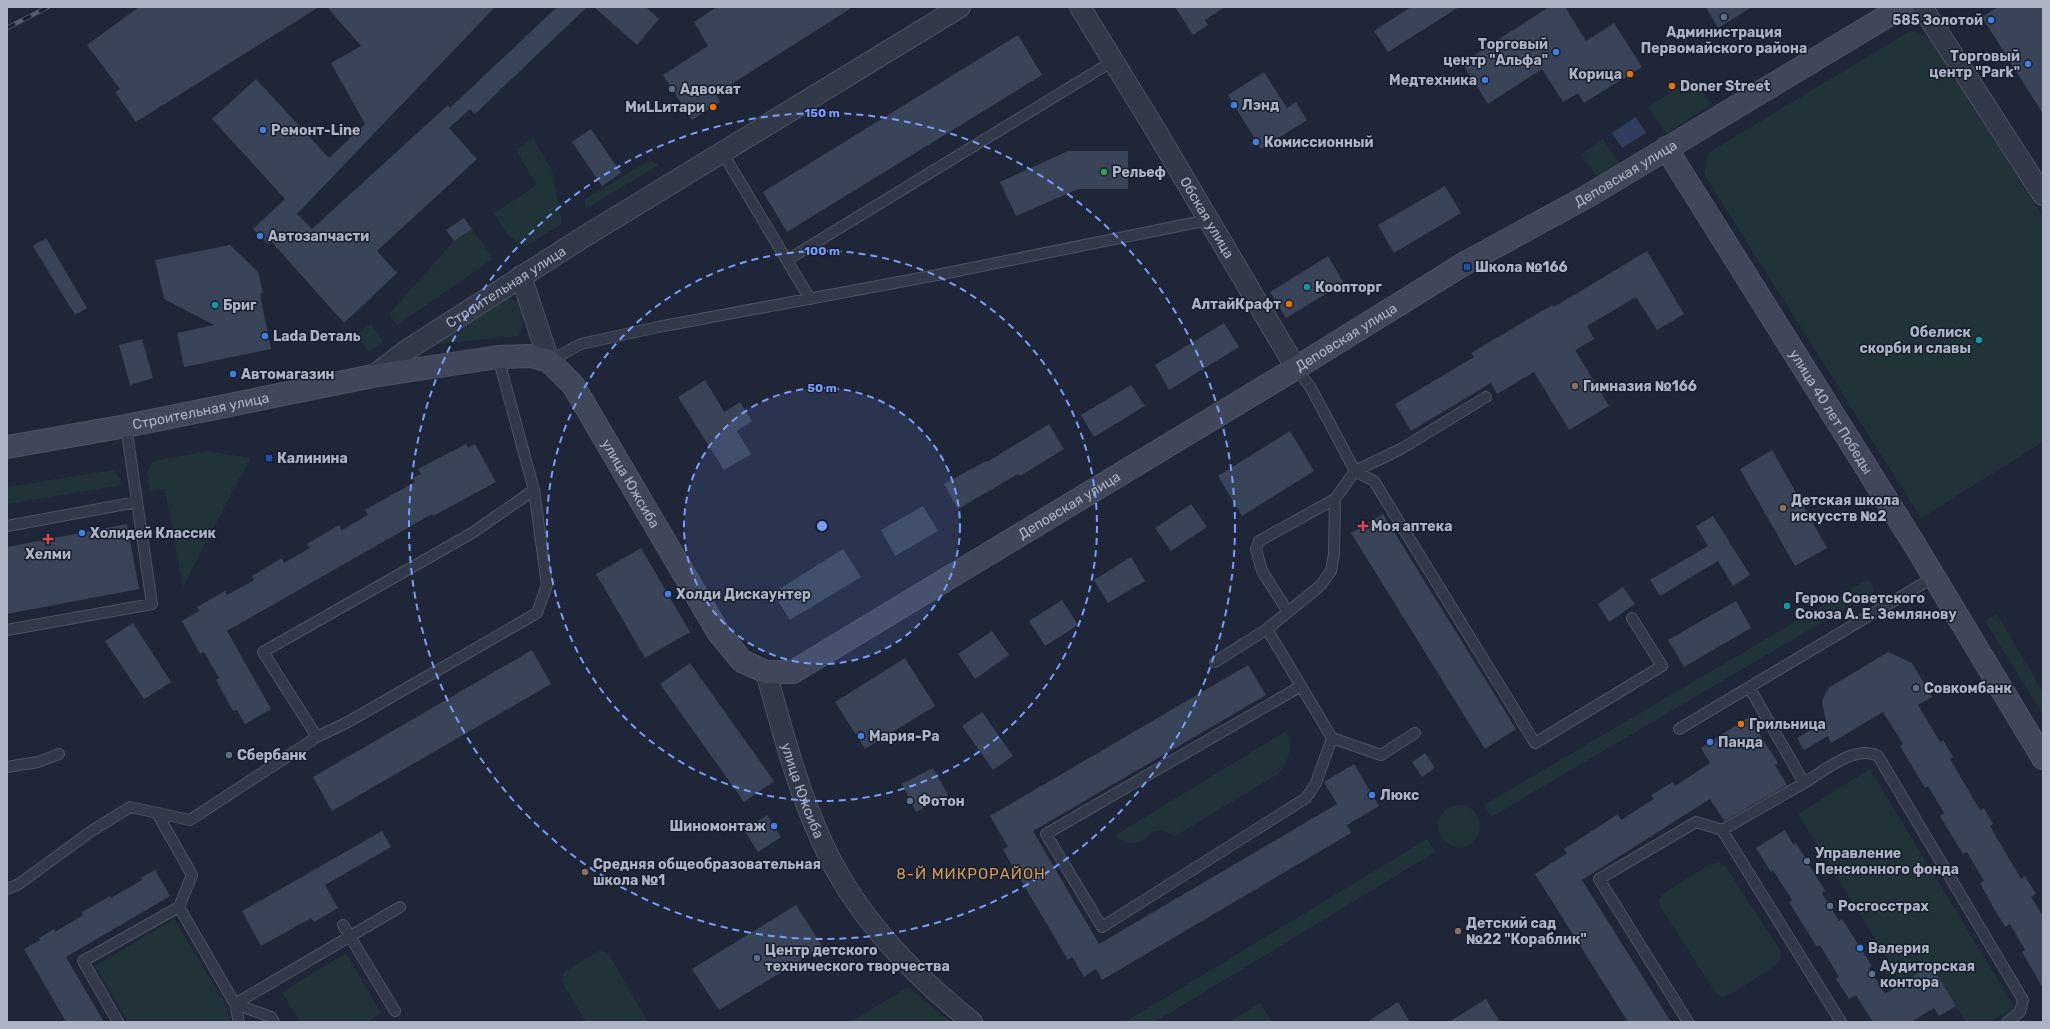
<svg xmlns="http://www.w3.org/2000/svg" width="2050" height="1029" font-family="Rubik,sans-serif">
<rect width="100%" height="100%" fill="#1f2637"/>
<path fill="#213339" d="M 1910,31 L 1929,37 L 2043,217 L 2043,442 L 1921,518 L 1704,174 L 1708,153 Z
M 1693,78 L 1711,104 L 1666,134 L 1648,107 Z
M 533,138 L 552,170 L 562,224 L 524,247 L 507,234 L 494,213 L 537,185 L 516,150 Z
M 1603,139 L 1620,164 L 1598,178 L 1581,154 Z
M 650,160 L 659,165 L 585,209 L 585,199 Z
M 472,229 L 493,259 L 397,325 L 389,314 L 454,241 Z
M 507,298 L 518,302 L 523,320 L 519,336 L 436,344 Z
M 371,324 L 383,342 L 370,352 L 354,336 Z
M 207,451 L 250,458 L 183,587 L 165,489 L 150,491 L 147,473 L 153,461 Z
M 113,470 L 120,478 L 121,485 L 7,504 L 7,487 Z
M 1868,579 L 1875,591 L 1491,817 L 1484,805 Z
M 1997,614 L 2043,692 L 2043,715 L 1985,621 Z
M 1286,731 C 1296,746 1288,761 1278,774 L 1175,836 C 1169,833 1160,829 1153,832 C 1151,834 1149,837 1146,839 C 1135,846 1124,843 1114,836 Z
M 1870,769 L 2014,1007 L 1990,1022 L 1966,1022 L 1931,966 L 1902,983 L 1798,814 Z
M1438 826a21 21 0 1 1 42 0a21 21 0 1 1-42 0Z
M 1427,839 L 1435,852 L 1155,1022 L 1125,1022 Z
M 1719,862 L 1726,867 L 1780,950 L 1781,958 L 1776,965 L 1730,995 L 1722,997 L 1716,993 L 1661,908 L 1659,900 L 1663,894 L 1710,864 Z
M 174,919 L 228,1008 L 231,1022 L 128,1022 L 95,966 Z
M 599,951 L 606,952 L 610,956 L 648,1022 L 586,1022 L 564,985 L 562,981 L 564,972 Z
M 346,953 L 381,1013 L 368,1022 L 300,1022 L 282,992 Z
M 908,987 L 951,1022 L 851,1022 Z
M 1260,1003 L 1272,1022 L 1233,1022 L 1232,1020 Z"/>
<path fill="#2f3d5e" d="M 1636,117 L 1646,133 L 1622,148 L 1612,133 Z"/>
<path fill="#3a4458" d="M 139,7 L 319,7 L 136,122 L 115,92 L 120,89 L 87,45 Z
M 327,7 L 495,7 L 297,214 L 312,229 L 448,105 L 450,108 L 557,7 L 587,7 L 475,114 L 470,109 L 449,128 L 477,159 L 377,251 L 397,273 L 344,323 L 271,241 L 268,244 L 253,229 L 285,199 L 212,119 L 256,79 L 329,158 L 365,124 L 331,63 L 361,46 Z
M 594,7 L 646,7 L 659,19 L 637,45 Z
M 717,7 L 853,7 L 716,94 L 720,102 L 692,120 L 663,75 L 708,46 L 694,22 Z
M 1175,7 L 1225,7 L 1205,20 L 1208,25 L 1193,35 Z
M 1411,7 L 1459,7 L 1388,52 L 1374,31 Z
M 1549,7 L 1565,7 L 1586,41 L 1614,23 L 1642,67 L 1584,103 L 1578,93 L 1563,102 L 1542,69 L 1488,104 L 1462,63 Z
M 1706,7 L 1752,7 L 1718,28 Z
M 1998,7 L 2043,7 L 2043,114 L 1982,17 Z
M 1018,35 L 1042,75 L 787,232 L 763,192 Z
M 1264,72 L 1287,108 L 1296,102 L 1307,120 L 1261,149 L 1228,95 Z
M 591,129 L 621,173 L 602,186 L 572,142 Z
M 1068,151 L 1128,151 L 1128,189 L 1078,189 L 1016,216 L 1000,182 Z
M 1445,186 L 1461,213 L 1394,253 L 1378,225 Z
M 464,218 L 472,229 L 454,241 L 446,230 Z
M 46,238 L 87,308 L 75,315 L 33,246 Z
M 230,245 L 258,272 L 263,293 L 260,294 L 271,349 L 184,367 L 177,333 L 214,325 L 164,299 L 155,260 Z
M 1647,251 L 1684,314 L 1657,330 L 1636,297 L 1587,326 L 1594,339 L 1575,350 L 1609,406 L 1569,430 L 1534,372 L 1497,394 L 1491,383 L 1411,431 L 1395,404 L 1474,357 L 1471,353 L 1552,305 L 1554,307 Z
M 1328,256 L 1344,283 L 1286,318 L 1270,292 Z
M 1224,323 L 1239,347 L 1169,390 L 1155,365 Z
M 142,339 L 153,378 L 130,385 L 119,345 Z
M 705,380 L 724,412 L 740,402 L 752,421 L 737,431 L 751,454 L 724,470 L 678,397 Z
M 1131,385 L 1145,406 L 1094,437 L 1081,415 Z
M 1049,424 L 1064,449 L 1020,476 L 1018,474 L 958,509 L 944,484 L 986,461 L 987,462 Z
M 1290,431 L 1314,471 L 1242,516 L 1218,476 Z
M 466,444 L 468,448 L 475,444 L 496,482 L 433,516 L 432,514 L 227,631 L 271,709 L 245,724 L 237,710 L 233,711 L 216,680 L 219,678 L 204,652 L 200,654 L 182,621 L 199,611 L 197,607 L 225,591 L 227,595 L 254,580 L 252,576 L 282,558 L 284,563 L 310,548 L 307,544 L 339,525 L 342,530 L 368,515 L 365,510 L 415,482 L 413,478 L 421,474 L 418,469 Z
M 1772,450 L 1827,548 L 1795,566 L 1740,469 Z
M 1191,504 L 1207,527 L 1171,551 L 1155,528 Z
M 923,506 L 938,531 L 895,556 L 881,530 Z
M 1383,514 L 1516,729 L 1485,749 L 1351,533 Z
M 1713,516 L 1750,575 L 1733,586 L 1718,561 L 1660,596 L 1650,580 L 1708,546 L 1696,526 Z
M 127,524 L 139,589 L 7,614 L 7,547 Z
M 641,548 L 690,632 L 645,658 L 596,574 Z
M 843,549 L 861,577 L 790,620 L 773,593 Z
M 1131,557 L 1145,581 L 1108,603 L 1094,580 Z
M 1623,587 L 1635,604 L 1609,622 L 1598,604 Z
M 1062,600 L 1078,625 L 1045,646 L 1029,621 Z
M 1736,601 L 1751,628 L 1684,667 L 1668,640 Z
M 133,623 L 171,682 L 144,699 L 105,641 Z
M 992,631 L 1009,655 L 975,679 L 958,654 Z
M 532,650 L 551,684 L 332,811 L 313,777 Z
M 1888,652 L 1912,663 L 1932,697 L 1918,705 L 1940,742 L 1943,740 L 1953,757 L 1950,759 L 1980,810 L 1984,808 L 1993,824 L 1990,826 L 2021,879 L 2025,876 L 2036,894 L 2031,897 L 2043,916 L 2043,988 L 2022,952 L 2025,950 L 2010,924 L 2005,927 L 1992,905 L 1980,883 L 1984,881 L 1967,852 L 1963,854 L 1940,816 L 1944,813 L 1928,786 L 1925,788 L 1900,746 L 1903,744 L 1883,712 L 1831,743 L 1828,736 L 1804,750 L 1797,738 L 1826,721 L 1822,702 L 1825,694 L 1830,687 Z
M 905,658 L 935,706 L 865,749 L 835,702 Z
M 690,663 L 774,781 L 744,802 L 660,684 Z
M 1248,665 L 1266,695 L 1033,831 L 1099,944 L 1337,804 L 1324,782 L 1354,764 L 1379,806 L 1347,825 L 1351,833 L 1102,980 L 1096,969 L 1084,977 L 1072,957 L 1068,960 L 1003,850 L 1008,847 L 990,816 Z
M 982,712 L 1013,756 L 993,770 L 962,726 Z
M 1749,717 L 1778,763 L 1775,765 L 1787,785 L 1724,821 L 1710,799 L 1582,880 L 1671,1022 L 1628,1022 L 1535,874 L 1567,853 L 1564,849 L 1618,814 L 1621,820 L 1654,799 L 1651,795 L 1673,782 L 1675,786 L 1710,763 L 1701,748 Z
M 1425,753 L 1435,768 L 1422,777 L 1412,762 Z
M 933,768 L 948,795 L 916,812 L 902,784 Z
M 767,815 L 781,837 L 758,852 L 744,830 Z
M 1785,830 L 1793,844 L 1796,843 L 1825,891 L 1822,893 L 1839,921 L 1842,919 L 1872,966 L 1869,968 L 1885,994 L 1931,965 L 1956,1006 L 1939,1016 L 1934,1008 L 1911,1022 L 1873,1022 L 1856,995 L 1849,999 L 1836,979 L 1839,977 L 1820,945 L 1817,947 L 1789,902 L 1792,900 L 1773,870 L 1771,872 L 1756,848 Z
M 382,831 L 391,847 L 325,885 L 338,908 L 314,922 L 311,918 L 261,946 L 242,911 Z
M 155,870 L 170,896 L 66,957 L 104,1022 L 66,1022 L 24,949 L 40,940 L 39,938 L 54,929 L 55,932 L 83,915 L 82,912 L 110,896 L 111,898 L 142,880 L 141,878 Z
M 796,905 L 823,947 L 719,1010 L 692,969 Z
M 1486,999 L 1500,1022 L 1449,1022 Z
M 1398,1002 L 1410,1022 L 1367,1022 Z"/>
<g fill="none" stroke-linecap="round" stroke-linejoin="round">
<g stroke="#4d5363" stroke-width="12">
<path id="lane" d="M 722,152 L 810,299
M 787,260 L 1113,61
M 549,361 L 581,344 L 658,327 L 942,274 L 1208,220
M 1296,368 L 1311,388 L 1355,471 L 1374,481 L 1535,743 L 1662,666 L 1632,618
M 7,526 L 137,502
M 1288,612 L 1262,571 L 1256,549 L 1259,541 L 1335,499
M 7,630 L 152,604 L 126,426
M 1215,662 L 1267,629
M 1301,686 L 1046,834 L 1102,927 L 1306,798 L 1316,783 L 1332,738 L 1267,629 L 1320,586 L 1331,571 L 1334,554 L 1335,499 L 1355,471 L 1401,449 L 1486,397
M 1749,687 L 1804,783 C 1824,771 1855,744 1878,756 L 2023,1000 L 2020,1012 L 2007,1022
M 1679,729 L 1934,577
M 317,737 L 263,652 L 472,533 L 534,490
M 1332,738 L 1381,755 L 1415,733
M 7,767 L 38,762 L 59,754
M 157,813 L 192,875 L 179,907 L 235,1004 L 239,1022
M 1722,830 L 1841,1022
M 7,889 L 19,884 L 90,832 L 130,807 L 190,820 L 317,737 L 348,722 L 537,613 L 547,585 L 534,490 L 498,357
M 343,925 L 395,1011
M 235,1004 L 400,907
M 235,1004 L 271,1017 L 274,1022
M 118,1022 L 83,961 L 179,907
M 1688,1022 L 1599,879 L 1696,822 L 1722,830 L 1804,783"/>
</g>
<g stroke="#4d5363" stroke-width="22">
<g id="street">
<path id="s1" d="M 1080,7 L 1155,129 L 1296,368"/>
<path d="M 1922,7 L 2043,195"/>
<path d="M 521,276 L 549,361"/>
<path id="s2" d="M 373,376 L 407,350 L 582,238 L 960,7"/>
<path id="s3" d="M 766,672 C 782,729 797,788 822,842 C 855,915 910,972 972,1022"/>
</g>
</g>
<g stroke="#4d5363" stroke-width="24">
<g id="secondary">
<path id="s4" d="M 1666,148 L 1913,542 L 2043,758"/>
<path id="s5" d="M 7,447 L 126,426 L 373,376 L 498,357 L 530,356 L 549,361 L 573,385 L 718,632 L 742,661 L 766,672 L 793,672 L 1296,368 L 1467,262 L 1588,196 L 1902,7"/>
</g>
</g>
<use href="#lane" stroke="#323948" stroke-width="10"/>
<use href="#street" stroke="#323948" stroke-width="20"/>
<use href="#secondary" stroke="#40475b" stroke-width="22"/>
<g stroke="#545c6f" stroke-width="4.5">
<path id="rail" d="M 7,28 L 48,7"/>
</g>
<use href="#rail" stroke="#181e2c" stroke-width="3" stroke-dasharray="9" stroke-linecap="butt"/>
</g>
<circle cx="822" cy="526" r="138" fill="#799dfd" fill-opacity=".12"/>
<g fill="none" stroke="#799dfd" stroke-width="2" stroke-dasharray="7 5">
<circle cx="822" cy="526" r="138"/>
<circle cx="822" cy="526" r="275"/>
<circle cx="822" cy="526" r="413"/>
</g>
<g fill="#5c6f8a" stroke="#181e2c" stroke-width="1.5">
<circle cx="1724" cy="17" r="4"/>
<circle cx="672" cy="89" r="4"/>
<circle cx="1916" cy="688" r="4"/>
<circle cx="229" cy="755" r="4"/>
<circle cx="910" cy="801" r="4"/>
<circle cx="1807" cy="861" r="4"/>
<circle cx="1830" cy="906" r="4"/>
<circle cx="757" cy="958" r="4"/>
<circle cx="1872" cy="974" r="4"/>
</g>
<g fill="#3f7fe0" stroke="#181e2c" stroke-width="1.5">
<circle cx="1991" cy="20" r="4"/>
<circle cx="1556" cy="52" r="4"/>
<circle cx="2028" cy="64" r="4"/>
<circle cx="1485" cy="80" r="4"/>
<circle cx="1234" cy="105" r="4"/>
<circle cx="263" cy="130" r="4"/>
<circle cx="1256" cy="142" r="4"/>
<circle cx="260" cy="236" r="4"/>
<circle cx="265" cy="336" r="4"/>
<circle cx="233" cy="374" r="4"/>
<circle cx="82" cy="533" r="4"/>
<circle cx="668" cy="594" r="4"/>
<circle cx="861" cy="736" r="4"/>
<circle cx="1710" cy="742" r="4"/>
<circle cx="1372" cy="795" r="4"/>
<circle cx="774" cy="826" r="4"/>
<circle cx="1860" cy="948" r="4"/>
</g>
<g fill="#e8710a" stroke="#181e2c" stroke-width="1.5">
<circle cx="1630" cy="74" r="4"/>
<circle cx="1672" cy="86" r="4"/>
<circle cx="713" cy="107" r="4"/>
<circle cx="1289" cy="304" r="4"/>
<circle cx="1741" cy="724" r="4"/>
</g>
<circle fill="#2e9e5b" stroke="#181e2c" stroke-width="1.5" cx="1104" cy="172" r="4"/>
<g fill="#1a4fb4" stroke="#181e2c" stroke-width="1.5">
<rect x="1463" y="263" width="8" height="8" rx="2"/>
<rect x="265" y="454" width="8" height="8" rx="2"/>
</g>
<g fill="#0f9aa8" stroke="#181e2c" stroke-width="1.5">
<circle cx="1307" cy="287" r="4"/>
<circle cx="215" cy="305" r="4"/>
<circle cx="1979" cy="340" r="4"/>
<circle cx="1787" cy="606" r="4"/>
</g>
<g fill="#8d6e63" stroke="#181e2c" stroke-width="1.5">
<circle cx="1575" cy="386" r="4"/>
<circle cx="1783" cy="508" r="4"/>
<circle cx="585" cy="872" r="4"/>
<circle cx="1458" cy="931" r="4"/>
</g>
<g fill="#e0444e" stroke="#181e2c" stroke-width="1.5">
<path d="M1361 520h4v4h4v4h-4v4h-4v-4h-4v-4h4z"/>
<path d="M46 533h4v4h4v4h-4v4h-4v-4h-4v-4h4z"/>
</g>
<g text-anchor="middle" stroke-width="3" stroke-linejoin="round" paint-order="stroke">
<g font-size="14" font-weight="bold" fill="#acb3c5" stroke="#181e2c" text-anchor="start">
<text x="1983" y="25" text-anchor="end">585 Золотой</text>
<text x="1724" y="37" text-anchor="middle">Администрация<tspan x="1724" dy="16">Первомайского района</tspan></text>
<text x="1548" y="49" text-anchor="end">Торговый<tspan x="1548" dy="16">центр "Альфа"</tspan></text>
<text x="2020" y="61" text-anchor="end">Торговый<tspan x="2020" dy="16">центр "Park"</tspan></text>
<text x="1622" y="79" text-anchor="end">Корица</text>
<text x="1477" y="85" text-anchor="end">Медтехника</text>
<text x="1680" y="91">Doner Street</text>
<text x="680" y="94">Адвокат</text>
<text x="1242" y="110">Лэнд</text>
<text x="705" y="112" text-anchor="end">МиLLитари</text>
<text x="271" y="135">Ремонт-Line</text>
<text x="1264" y="147">Комиссионный</text>
<text x="1112" y="177">Рельеф</text>
<text x="268" y="241">Автозапчасти</text>
<text x="1475" y="272">Школа №166</text>
<text x="1315" y="292">Коопторг</text>
<text x="1281" y="309" text-anchor="end">АлтайКрафт</text>
<text x="223" y="310">Бриг</text>
<text x="1971" y="337" text-anchor="end">Обелиск<tspan x="1971" dy="16">скорби и славы</tspan></text>
<text x="273" y="341">Lada Dеталь</text>
<text x="241" y="379">Автомагазин</text>
<text x="1583" y="391">Гимназия №166</text>
<text x="277" y="463">Калинина</text>
<text x="1791" y="505">Детская школа<tspan x="1791" dy="16">искусств №2</tspan></text>
<text x="1371" y="531">Моя аптека</text>
<text x="90" y="538">Холидей Классик</text>
<text x="48" y="559" text-anchor="middle">Хелми</text>
<text x="676" y="599">Холди Дискаунтер</text>
<text x="1795" y="603">Герою Советского<tspan x="1795" dy="16">Союза А. Е. Землянову</tspan></text>
<text x="1924" y="693">Совкомбанк</text>
<text x="1749" y="729">Грильница</text>
<text x="869" y="741">Мария-Ра</text>
<text x="1718" y="747">Панда</text>
<text x="237" y="760">Сбербанк</text>
<text x="1380" y="800">Люкс</text>
<text x="918" y="806">Фотон</text>
<text x="766" y="831" text-anchor="end">Шиномонтаж</text>
<text x="1815" y="858">Управление<tspan x="1815" dy="16">Пенсионного фонда</tspan></text>
<text x="593" y="869">Средняя общеобразовательная<tspan x="593" dy="16">школа №1</tspan></text>
<text x="1838" y="911">Росгосстрах</text>
<text x="1466" y="928">Детский сад<tspan x="1466" dy="16">№22 "Кораблик"</tspan></text>
<text x="1868" y="953">Валерия</text>
<text x="765" y="955">Центр детского<tspan x="765" dy="16">технического творчества</tspan></text>
<text x="1880" y="971">Аудиторская<tspan x="1880" dy="16">контора</tspan></text>
</g>
<g font-size="14" fill="#acb3c5" stroke="#181e2c">
<text dy="5" stroke="none"><textPath href="#s5" startOffset="1933">Деповская улица</textPath></text>
<text dy="5" stroke="none"><textPath href="#s1" startOffset="246">Обская улица</textPath></text>
<text dy="5" stroke="none"><textPath href="#s2" startOffset="160">Строительная улица</textPath></text>
<text dy="5" stroke="none"><textPath href="#s5" startOffset="1609">Деповская улица</textPath></text>
<text dy="5" stroke="none"><textPath href="#s5" startOffset="197">Строительная улица</textPath></text>
<text dy="5" stroke="none"><textPath href="#s4" startOffset="311">улица 40 лет Победы</textPath></text>
<text dy="5" stroke="none"><textPath href="#s5" startOffset="699">улица Южсиба</textPath></text>
<text dy="5" stroke="none"><textPath href="#s5" startOffset="1285">Деповская улица</textPath></text>
<text dy="5" stroke="none"><textPath href="#s3" startOffset="124">улица Южсиба</textPath></text>
</g>
<g font-size="15" letter-spacing="1" fill="#d89c54" stroke="#181e2c">
<text x="971" y="879">8-Й МИКРОРАЙОН</text>
</g>
</g>
<circle cx="822" cy="526" r="6" fill="#799dfd" stroke="#181e2c" stroke-width="2"/>
<g font-size="12" text-anchor="middle" font-weight="bold" fill="#799dfd" stroke="#181e2c" stroke-width="3" stroke-linejoin="round" paint-order="stroke">
<text x="822" y="117">150 m</text>
<text x="822" y="255">100 m</text>
<text x="822" y="392">50 m</text>
</g>
<rect width="2050" height="1029" fill="none" stroke="#acb3c5" stroke-width="16"/>
</svg>
